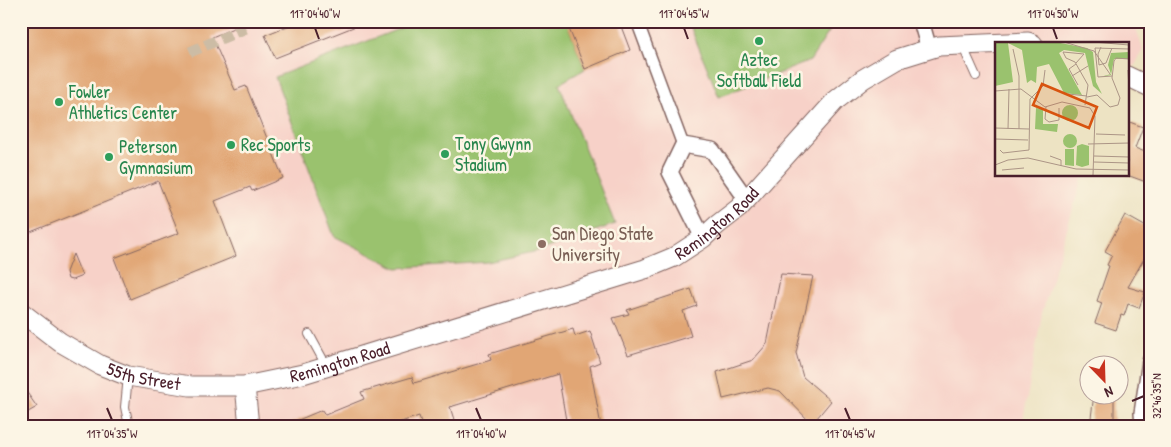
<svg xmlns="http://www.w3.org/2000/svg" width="1171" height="447" font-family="'Patrick Hand',sans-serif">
<rect width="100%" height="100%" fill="#fcf5e5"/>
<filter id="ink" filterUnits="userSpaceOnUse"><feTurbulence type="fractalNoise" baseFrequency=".02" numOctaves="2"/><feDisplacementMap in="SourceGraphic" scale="10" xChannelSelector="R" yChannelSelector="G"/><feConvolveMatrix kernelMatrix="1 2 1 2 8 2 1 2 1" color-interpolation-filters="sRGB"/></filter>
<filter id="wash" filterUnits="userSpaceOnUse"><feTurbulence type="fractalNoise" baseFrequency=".0096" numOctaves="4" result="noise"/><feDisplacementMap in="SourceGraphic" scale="20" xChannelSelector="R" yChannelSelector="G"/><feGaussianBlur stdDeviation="1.12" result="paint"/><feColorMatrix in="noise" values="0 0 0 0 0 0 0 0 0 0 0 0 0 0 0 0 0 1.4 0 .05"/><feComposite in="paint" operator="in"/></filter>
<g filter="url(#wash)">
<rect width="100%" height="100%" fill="#ede3c3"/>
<path fill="#f7d1c8" d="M 21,21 L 1134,21 L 1143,50 L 1127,80 L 1127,44 L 996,44 L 996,175 L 1083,175 L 1042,313 L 1022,426 L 21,426 Z"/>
<path fill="#9ac26e" stroke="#72704c" d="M 414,21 L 566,21 L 585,69 L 559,84 L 615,224 L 538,251 L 488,262 L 397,268 L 334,236 L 275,77 L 414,23 Z
M 688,21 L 836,21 L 810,61 L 719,97 Z"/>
<g id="blocks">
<path fill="#e1a674" d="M 21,21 L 250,21 L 212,37 L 235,90 L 246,86 L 283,178 L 252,191 L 250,187 L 215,201 L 236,256 L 130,299 L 114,258 L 179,233 L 158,181 L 28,233 L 21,217 Z
M 300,21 L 366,21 L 366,22 L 275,58 L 265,35 Z
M 566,21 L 619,21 L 630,50 L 585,69 Z
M 1127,121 L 1143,127 L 1135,148 L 1150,154 L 1150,173 L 1146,182 L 1127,175 Z
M 1125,215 L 1150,229 L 1150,248 L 1128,287 L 1145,292 L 1139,308 L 1128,304 L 1124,316 L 1121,315 L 1116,330 L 1095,323 L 1102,303 L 1097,301 L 1109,266 L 1107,265 L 1112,255 L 1105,251 Z
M 73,254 L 82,276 L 72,280 L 68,279 L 66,272 Z
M 781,274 L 813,276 L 796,353 L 803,377 L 831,401 L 812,424 L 780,391 L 768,388 L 723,399 L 717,372 L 753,360 L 767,344 Z
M 691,289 L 697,306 L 683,311 L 691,336 L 628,355 L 613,318 L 629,314 L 627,310 Z
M 573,329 L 575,336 L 590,331 L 600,362 L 590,366 L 601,426 L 567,426 L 558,374 L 450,407 L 456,426 L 422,426 L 419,416 L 389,426 L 284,426 L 322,410 L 325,415 L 364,399 L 361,392 L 412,377 L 414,383 L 491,360 L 489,354 Z
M 21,384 L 37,407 L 21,416 Z
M 1094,394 L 1114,394 L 1114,426 L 1090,426 Z"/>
</g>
</g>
<g filter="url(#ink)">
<use href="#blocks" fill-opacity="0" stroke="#836460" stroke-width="1"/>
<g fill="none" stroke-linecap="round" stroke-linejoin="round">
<path stroke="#ccbca5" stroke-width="11" stroke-dasharray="11 5.5" stroke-linecap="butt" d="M 190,52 L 246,28"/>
<g stroke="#836460" stroke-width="10">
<path id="service" d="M 963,47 L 976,76
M 309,334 L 327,367
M 128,376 L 125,407 L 129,426"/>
</g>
<g stroke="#836460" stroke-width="14">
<path id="pedestrian" d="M 637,21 L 683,145"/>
</g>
<g stroke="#836460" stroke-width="18">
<path id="minor" d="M 921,21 L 929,49
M 703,238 L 670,172 L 683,145 L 712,150 L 747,200
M 1143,426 L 1142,413 L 1150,361"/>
</g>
<g stroke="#836460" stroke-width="21">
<g id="tertiary">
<path d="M 1127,76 L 1150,87"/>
<path id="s1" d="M 21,312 L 60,342 L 100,365 L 128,376 L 190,386 L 245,386 L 303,374 L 645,269 L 674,257 L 703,238 L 717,225 L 739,208 L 835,101 L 863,79 L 897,59 L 939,46 L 1028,42 L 1033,44"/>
<path d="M 245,386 L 249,426"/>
</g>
</g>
<use href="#service" stroke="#fff" stroke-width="8"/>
<use href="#pedestrian" stroke="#fff" stroke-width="11"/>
<use href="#minor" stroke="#fff" stroke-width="15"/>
<use href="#tertiary" stroke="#fff" stroke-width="19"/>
</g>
</g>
<path fill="none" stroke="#4a1f2b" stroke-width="2" d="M 315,28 L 319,39M 684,28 L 688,39M 1053,28 L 1057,39M 1132,401 L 1144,396M 107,408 L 112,420M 476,408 L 481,420M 845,408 L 850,420"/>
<g fill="#2e9e5b" stroke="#fcf5e5" stroke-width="2">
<circle cx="759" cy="41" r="5"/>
<circle cx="59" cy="102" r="5"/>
<circle cx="231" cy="145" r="5"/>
<circle cx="445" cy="154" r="5"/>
<circle cx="109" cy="157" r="5"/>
</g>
<circle fill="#8d6e63" stroke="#fcf5e5" stroke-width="2" cx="542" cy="244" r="5"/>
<g text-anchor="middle" stroke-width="5" stroke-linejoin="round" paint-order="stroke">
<g font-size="18" fill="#27864d" stroke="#fcf5e5" text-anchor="start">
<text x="759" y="66" text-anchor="middle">Aztec<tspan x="759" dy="21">Softball Field</tspan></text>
<text x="69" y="98">Fowler<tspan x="69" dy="21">Athletics Center</tspan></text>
<text x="455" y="150">Tony Gwynn<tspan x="455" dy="21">Stadium</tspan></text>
<text x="241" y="151">Rec Sports</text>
<text x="119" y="153">Peterson<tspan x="119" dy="21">Gymnasium</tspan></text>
</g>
<g font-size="18" fill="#4a1f2b" stroke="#fcf5e5">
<text dy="6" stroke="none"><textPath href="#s1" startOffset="746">Remington Road</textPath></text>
<text dy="6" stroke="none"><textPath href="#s1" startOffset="341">Remington Road</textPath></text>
<text dy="6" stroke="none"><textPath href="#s1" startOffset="141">55th Street</textPath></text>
</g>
<g font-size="18" fill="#785e54" stroke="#fcf5e5" text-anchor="start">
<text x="552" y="240">San Diego State<tspan x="552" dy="21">University</tspan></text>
</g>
</g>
<g transform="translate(995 42)">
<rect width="134" height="134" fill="#ede3c3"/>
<path d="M 0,0 L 60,0 L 92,6 L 98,10 L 101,40 L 107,52 L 98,44 L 90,11 L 69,8 L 64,11 L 87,53 L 69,51 L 54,22 L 42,25 L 41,41 L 36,38 L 32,41 L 27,8 L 13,1 L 18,40 L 0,44 ZM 134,10 L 134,17 L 119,17 L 116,33 L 105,35 L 116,32 L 113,23 L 116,11 ZM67 71a8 8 0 1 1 16 0a8 8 0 1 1-16 0ZM 41,66 L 48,67 L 48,82 L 63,82 L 62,90 L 40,87 ZM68 99a7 7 0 1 1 14 0a7 7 0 1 1-14 0ZM 87,102 L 94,104 L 94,123 L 87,125 L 81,123 L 82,104 ZM 70,107 L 79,107 L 79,124 L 70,123 Z" fill="#9ac26e"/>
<path fill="none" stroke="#ac9586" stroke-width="1" d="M 69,0 L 99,9 L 115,32M 98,0 L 134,3M 106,5 L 103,12 L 104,23 L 111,21 L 117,6M 18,7 L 24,34 L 24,87M 81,21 L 89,12 L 68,10 L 71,16 L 80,20 L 93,43 L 90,63M 81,22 L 74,27 L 83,43M 133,28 L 134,47M 77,34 L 93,24M 117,34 L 103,35 L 100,6 L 134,7M 0,49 L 26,47 L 50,65 L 67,60 L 95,66 L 100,74 L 98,133M 73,52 L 92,54M 92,55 L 102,53 L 115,65 L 123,63 L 125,56 L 117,36 L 119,19 L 121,16 L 134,17M 51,65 L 50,77 L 54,80 L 64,78 L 64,66M 0,86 L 34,87M 13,87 L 14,47M 101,92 L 130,93M 0,97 L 33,98M 93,102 L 134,101M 5,108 L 8,111 L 34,108 L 35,57 L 48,44 L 50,28M 55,114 L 66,118 L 66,124M 99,114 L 134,115M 99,120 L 134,121M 0,123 L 13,118 L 33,116 L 81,127 L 134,128M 7,128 L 29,126"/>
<path fill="#d8530f" fill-opacity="0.15" stroke="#d8530f" stroke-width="2.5" d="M 47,42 L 102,65 L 94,86 L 38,63 Z"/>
<rect width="134" height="134" fill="none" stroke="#4a1f2b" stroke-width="2.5"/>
</g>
<rect width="1171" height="447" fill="none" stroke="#fcf5e5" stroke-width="55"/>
<g transform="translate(1104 380) rotate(157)"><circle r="24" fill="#fcf5e5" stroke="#b59f9b"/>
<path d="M0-4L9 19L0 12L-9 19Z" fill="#c8321e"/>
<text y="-8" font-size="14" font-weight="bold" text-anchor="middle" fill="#4a1f2b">N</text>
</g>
<rect x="28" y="28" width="1116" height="392" fill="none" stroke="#4a1f2b" stroke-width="2"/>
<g font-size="12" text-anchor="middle" fill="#4a1f2b">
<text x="315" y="18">117°04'40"W</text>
<text x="684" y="18">117°04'45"W</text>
<text x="1053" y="18">117°04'50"W</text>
<text transform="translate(1157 396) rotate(-90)" y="4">32°46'35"N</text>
<text x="112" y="438">117°04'35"W</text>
<text x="481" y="438">117°04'40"W</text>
<text x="850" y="438">117°04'45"W</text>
</g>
</svg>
